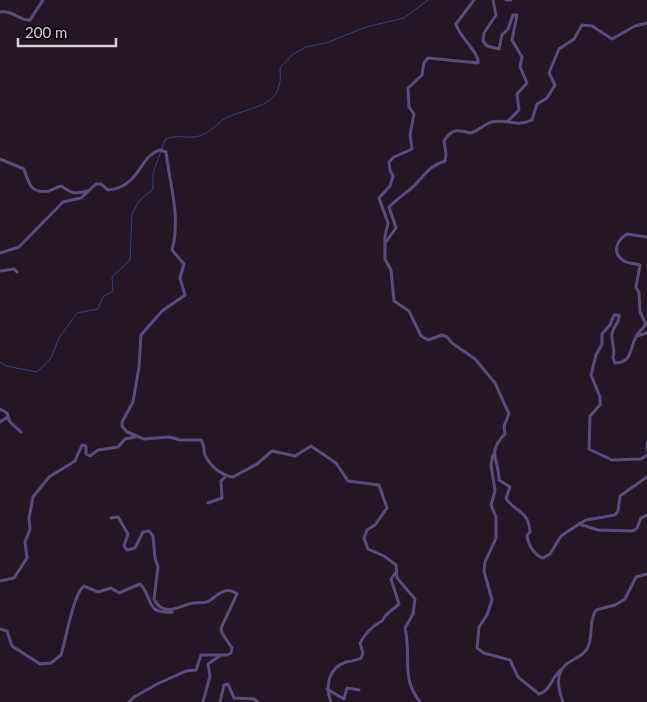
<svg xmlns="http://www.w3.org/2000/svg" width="647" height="702" font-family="Lato,sans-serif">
<rect width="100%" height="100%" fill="#241625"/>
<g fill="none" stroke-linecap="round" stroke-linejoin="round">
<path stroke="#334383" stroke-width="1" d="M 0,362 L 6,366 L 37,372 L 51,358 L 59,338 L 77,313 L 98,309 L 103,297 L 113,291 L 112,277 L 130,260 L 132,214 L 139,201 L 153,189 L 153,173 L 165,140 C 175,134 184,138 195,137 C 210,135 218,121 228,117 C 256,105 284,107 280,68 L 292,55 L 306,47 L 326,43 L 366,27 L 404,18 L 428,0"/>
<path stroke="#5a4c7b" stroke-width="3" d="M 474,0 L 456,24 C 459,37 480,53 478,63 L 428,58 L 424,63 L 422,75 L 408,88 L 409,107 L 414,114 L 410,135 L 412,149 L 394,157 L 389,162 L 390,170 L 393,176 L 390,186 L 379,198 L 388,223 L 385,236 L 385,259 L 391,270 L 394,301 L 409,311 L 421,336 L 428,340 L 442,335 L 447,337 L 452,343 L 475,359 L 495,383 L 509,414 L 504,426 L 505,434 C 486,453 499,459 499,480 L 510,487 L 506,498 C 513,511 529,510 530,532 L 527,535 C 528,545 534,555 543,558 L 550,554 L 561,536 L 579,524
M 493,0 L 496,15 L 484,33 L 483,41 L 487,46 L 499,49 L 502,35 L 508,29 L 513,15 L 517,15 L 512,40 L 522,57 L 520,67 L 527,83 L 517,94 L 519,110 L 507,122
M 506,0 L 511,0
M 0,12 C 14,10 19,21 30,20 L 43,0
M 0,159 L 24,169 C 29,183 30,194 49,191 C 53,190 56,187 61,186 C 74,194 72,194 88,191
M 647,237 L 627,234 C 617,240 611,253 624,261 C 629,264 635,263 640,265 L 636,287 L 639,293 L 640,312 L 646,324 C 643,329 638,332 636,337 C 629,349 633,362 615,363 L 613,358 C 616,348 611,343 612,334 C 613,326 620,323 619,315 L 614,315 L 610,325 L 602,334 L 602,344 L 596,355 L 591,375 L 600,397 L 600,405 L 590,416 L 589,449 L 612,460 L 641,459 L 647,455
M 386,242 L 396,228 L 389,207 C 397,199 406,193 414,186 C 425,175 429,166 445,161 L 446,154 L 444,141 C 452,128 458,130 470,133 C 479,131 485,123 492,122 C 507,118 514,128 532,120 L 537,104 L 547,98 L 555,85 L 549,73 L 559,49 L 574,39 L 582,25 L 592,26 L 612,39 L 635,26 L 647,23
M 0,253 L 19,247 L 63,202 L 81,198 L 96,184 L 101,184 L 108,190 C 140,187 139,156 160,150 L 166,152 C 170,186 181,217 172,250 L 184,264 L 180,278 L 185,295 L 162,311 L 141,335 L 139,367 L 133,402 L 122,422 L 122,426 L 127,432 L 144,439 L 169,437 L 180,440 L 201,440 C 205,445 203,450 205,455 C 210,466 222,476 233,477 L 257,464 L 272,451 L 295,456 L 311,446 L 336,463 L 348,481 L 379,485 L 387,508 L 375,525 L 367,530 L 364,538 L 368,549 L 384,556 L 396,565 L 397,578 L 415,599 L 413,614 L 405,628 C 412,656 400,677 420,702
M 0,271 L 14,269 L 17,272
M 637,336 L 647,333
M 0,409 L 7,413 L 10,422 L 21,432
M 0,422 L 8,417
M 647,443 L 647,450
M 493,455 L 491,464 L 495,491 L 491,505 L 496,517 L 496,538 L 485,562 L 484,571 L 492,600 L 487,615 L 479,627 L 477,648 L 484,653 L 510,660 L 518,677 L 539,694 C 551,691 552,675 562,669
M 647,477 L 620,496 L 618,511 L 615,515 L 586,520 L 579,524 L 598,530 L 633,531 L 637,528 L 641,518 L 647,515
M 208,503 L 222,498 L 221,481 L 226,476
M 111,518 L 118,517 L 128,534 L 124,546 L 127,550 L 135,548 L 143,532 L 149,531 L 153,536 L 155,558 L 158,567 L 154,599 C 164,619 180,605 193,603 C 198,602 204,604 209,601 C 218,595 226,585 237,594 L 221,628 L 222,633 L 232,648 L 231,653 L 227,655 L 201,655 L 196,670 L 186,671 L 157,684 L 134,697 L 129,702
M 0,581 L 14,578 L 27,558 L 25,542 L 30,529 L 29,518 L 33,497 L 49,477 L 75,461 L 82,445 L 86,446 L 86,454 L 90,456 L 98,450 L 118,447 L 125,439 L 135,437
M 0,629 L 7,631 L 12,646 L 40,664 L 51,663 L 61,655 C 66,640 73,594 84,586 L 98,592 L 111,588 L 119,593 L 140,584 C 154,598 144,614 172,612
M 327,689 L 344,699 L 347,688 L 359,690
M 203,702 L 210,676 L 208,664 L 221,655
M 220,702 L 224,685 L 228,684 L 234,698 L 254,699 L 258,702
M 331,702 C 325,687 328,668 346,662 C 351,661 356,661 361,658 L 363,653 L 360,643 C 366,632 372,626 382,621 L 386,615 L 399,604 L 391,579 L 396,572
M 563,702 C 558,689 554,672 568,663 C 575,658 583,656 587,649 C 594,637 588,622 596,610 L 615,605 L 625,599 L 636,577 L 647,574"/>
</g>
<path d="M18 38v8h98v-8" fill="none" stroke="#d8cfd8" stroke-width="2.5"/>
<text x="25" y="38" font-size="15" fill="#d8cfd8" stroke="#0a050a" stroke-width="4" paint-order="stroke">200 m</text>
</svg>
